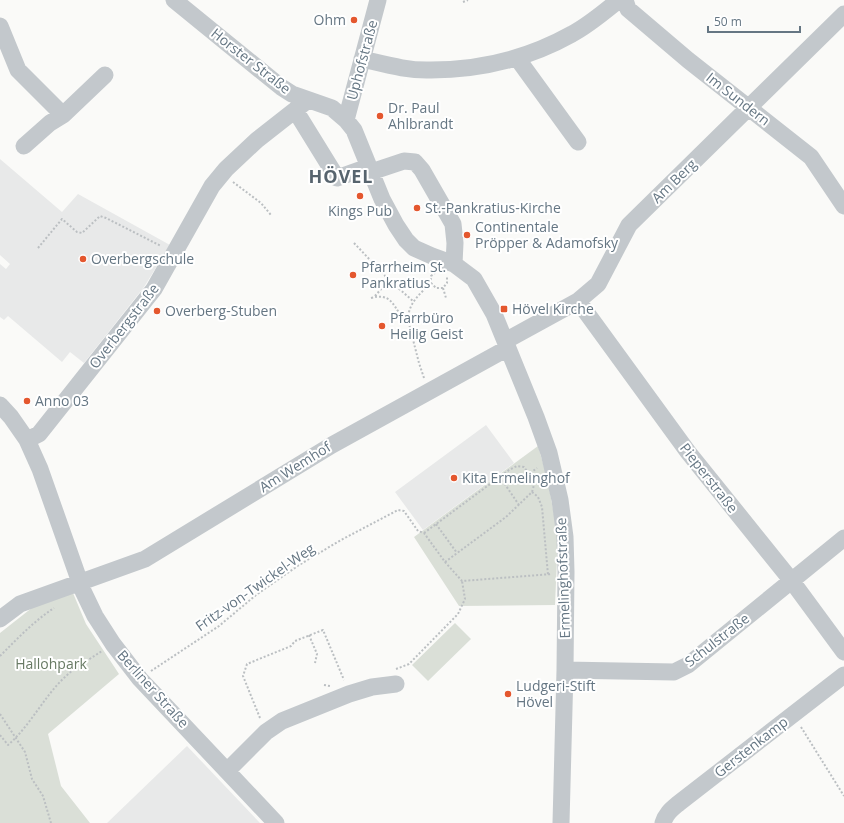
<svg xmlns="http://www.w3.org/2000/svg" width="844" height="823" font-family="'Open Sans',sans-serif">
<rect width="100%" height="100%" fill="#fafaf8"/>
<path fill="#e8e9e9" d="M 0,159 L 62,212 L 78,194 L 170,245 L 144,287 L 84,363 L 70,352 L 62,362 L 8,316 L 4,320 L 0,317 L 0,264 L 6,269 L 10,264 L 0,255 Z
M 486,425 L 514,463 L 423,530 L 395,492 Z
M 187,746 L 260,823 L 107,823 Z"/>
<path fill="#dadfd7" d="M 538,446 L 547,477 L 558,536 L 555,605 L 459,606 L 414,537 Z
M 73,593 L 86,624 L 119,674 L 48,734 L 61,786 L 90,823 L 0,823 L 0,633 L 33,607 Z
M 455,623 L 471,639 L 428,681 L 412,665 Z"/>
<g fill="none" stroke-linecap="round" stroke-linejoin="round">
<path stroke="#bbbfc2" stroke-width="2" stroke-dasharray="2 2" stroke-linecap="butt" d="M 463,2 L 468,0
M 233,182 L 261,203 L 271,215
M 354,243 L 389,280 L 413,301
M 38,248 L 62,219 L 77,232 L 82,233 L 100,216 L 106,218 L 161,246
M 431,283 L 436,288 L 443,288 L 447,283 L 447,277
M 443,288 L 446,298
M 375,296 L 389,280
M 371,298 C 390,293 392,303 402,317
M 390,319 L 408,316
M 424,378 L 419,363 L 408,320 C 408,303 420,294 431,283 L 431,276 L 435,273
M 500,477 L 519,505
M 532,492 L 538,497 L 542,507 L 548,575
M 436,524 L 457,553
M 424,533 L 509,470 L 517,466 L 524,467 L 529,474 L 537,468
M 445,562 L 506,517 L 532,492 L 534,485 L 533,479 L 529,474
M 309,635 L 317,654 L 315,663
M 0,656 C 17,639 34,621 54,608
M 396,669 L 409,664 L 458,614 L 465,599 L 462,581
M 151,671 L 219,626 L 256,595 L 299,565 L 341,540 L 398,510 L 404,511 L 418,531 L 424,533 L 445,562 L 462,581 L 552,574
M 324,685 L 330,686
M 0,714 L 25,752 L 32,779 L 43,796 L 51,823
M 260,718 L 243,676 L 247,664 L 291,646 L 295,641 L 323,630 L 344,680
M 801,727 L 844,796
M 0,735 L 8,745 C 31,725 44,696 66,676 C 77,666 90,659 102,651"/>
<path stroke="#c3c8cc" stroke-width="17" d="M 174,0 L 281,87 L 292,94 L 332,108 L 346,120 L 354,130 L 382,199 L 396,225 L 406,240 L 414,248 L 432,256 L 454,264 L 474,279 L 494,314 L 536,417 L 549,453 L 560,500 L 565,537 L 566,572 L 565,670 L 561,823
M 625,0 L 628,9 L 688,60 L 811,157 L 844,206
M 0,26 L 18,70 L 63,115
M 517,58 L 578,142
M 362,59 C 384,64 408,71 431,70 C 480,70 529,58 572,34 C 589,25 604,12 619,0
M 295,110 L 337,178 L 368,167
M 346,120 L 378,0
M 24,146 L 50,123 L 63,115 L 105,75
M 371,172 L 404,161 L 415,162 L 422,170 L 453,224 L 455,243 L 454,264
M 578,301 L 688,452 L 791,580 L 844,652
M 505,341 L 578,301 L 598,284 L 629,225 L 844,14
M 0,405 L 11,417 L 27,440 L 40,469 L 83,591 L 95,616 L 113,644 L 140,679 L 276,823
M 27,440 L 39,434 L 154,289 L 212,186 L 226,169 L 257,140 L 308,100
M 0,619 L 20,604 L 145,559 L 332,445 L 508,348
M 565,670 L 674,672 L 688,665 L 844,538
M 227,771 L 266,732 L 282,721 L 349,694 L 372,687 L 396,684
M 663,823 C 666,813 672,809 679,803 L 844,675"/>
</g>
<g fill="#e4572e" stroke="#fff" stroke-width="1.5">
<circle cx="354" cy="20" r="4"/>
<circle cx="380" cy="116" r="4"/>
<circle cx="360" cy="196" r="4"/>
<circle cx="417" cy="208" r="4"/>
<circle cx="467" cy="235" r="4"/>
<circle cx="83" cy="259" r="4"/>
<circle cx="353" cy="275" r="4"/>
<rect x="500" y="305" width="8" height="8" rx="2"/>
<circle cx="157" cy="311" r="4"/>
<circle cx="382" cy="326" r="4"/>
<circle cx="27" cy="401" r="4"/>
<circle cx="454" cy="478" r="4"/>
<circle cx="508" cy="694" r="4"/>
</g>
<g text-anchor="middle" stroke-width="4" stroke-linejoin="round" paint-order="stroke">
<g font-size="14" fill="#657683" stroke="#fff" text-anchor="start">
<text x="346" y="25" text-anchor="end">Ohm</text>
<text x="388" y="113">Dr. Paul<tspan x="388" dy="16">Ahlbrandt</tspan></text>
<text x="425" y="213">St.-Pankratius-Kirche</text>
<text x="360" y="216" text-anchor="middle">Kings Pub</text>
<text x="475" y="232">Continentale<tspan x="475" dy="16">Pröpper &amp; Adamofsky</tspan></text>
<text x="91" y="264">Overbergschule</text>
<text x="361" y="272">Pfarrheim St.<tspan x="361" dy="16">Pankratius</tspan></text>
<text x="512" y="314">Hövel Kirche</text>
<text x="165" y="316">Overberg-Stuben</text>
<text x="390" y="323">Pfarrbüro<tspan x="390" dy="16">Heilig Geist</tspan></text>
<text x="35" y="406">Anno 03</text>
<text x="462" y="483">Kita Ermelinghof</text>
<text x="516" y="691">Ludgeri-Stift<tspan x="516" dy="16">Hövel</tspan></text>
</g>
<g font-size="14" fill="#657683" stroke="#fff">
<text transform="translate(362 60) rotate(-75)" y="5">Uphofstraße</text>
<text transform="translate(251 61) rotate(38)" y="5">Horster Straße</text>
<text transform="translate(738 99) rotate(38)" y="5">Im Sundern</text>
<text transform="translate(674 181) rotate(-44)" y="5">Am Berg</text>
<text transform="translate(124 326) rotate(-52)" y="5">Overbergstraße</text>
<text transform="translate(295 467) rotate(-32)" y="5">Am Wemhof</text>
<text transform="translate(709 478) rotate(52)" y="5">Pieperstraße</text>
<text transform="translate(563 578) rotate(-92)" y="5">Ermelinghofstraße</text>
<text transform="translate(255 587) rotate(-35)" y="5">Fritz-von-Twickel-Weg</text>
<text transform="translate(717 640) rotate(-38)" y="5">Schulstraße</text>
<text transform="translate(153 689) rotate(48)" y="5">Berliner Straße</text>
<text transform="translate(751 747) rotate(-38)" y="5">Gerstenkamp</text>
</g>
<g font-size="14" fill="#687a64" stroke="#fff">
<text x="51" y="669">Hallohpark</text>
</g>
<g font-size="18" font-weight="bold" letter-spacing="1" fill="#57646e" stroke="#fff">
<text x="341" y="183">HÖVEL</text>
</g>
</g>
<path d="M708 26v6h92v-6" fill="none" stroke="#657683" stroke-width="2"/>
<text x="714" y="26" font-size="12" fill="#657683" stroke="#ffffff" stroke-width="3" paint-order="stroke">50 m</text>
</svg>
